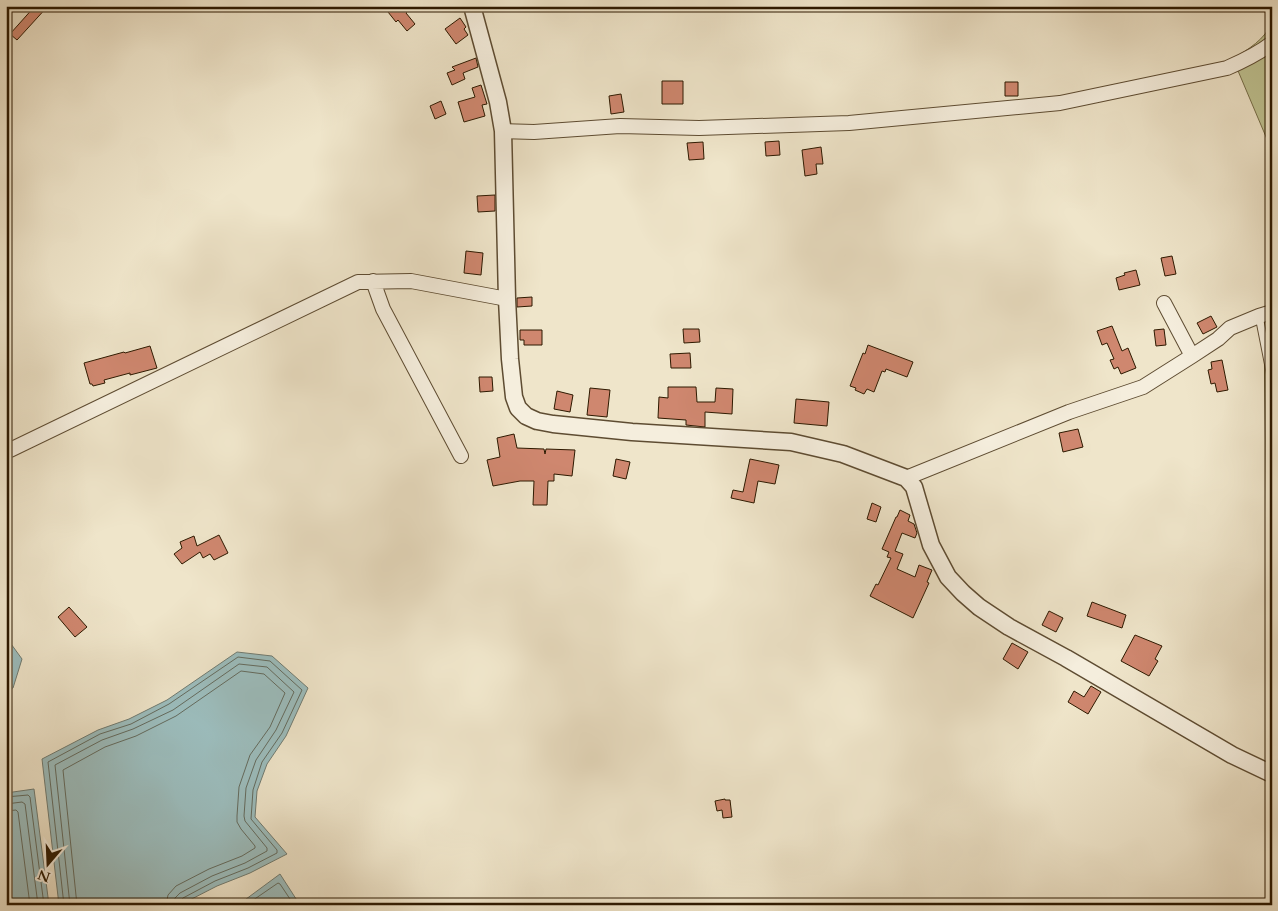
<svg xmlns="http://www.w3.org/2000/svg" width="1278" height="911" font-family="Cardo,serif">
<rect width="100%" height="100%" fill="#efe5ca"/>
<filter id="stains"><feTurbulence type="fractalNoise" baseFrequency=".004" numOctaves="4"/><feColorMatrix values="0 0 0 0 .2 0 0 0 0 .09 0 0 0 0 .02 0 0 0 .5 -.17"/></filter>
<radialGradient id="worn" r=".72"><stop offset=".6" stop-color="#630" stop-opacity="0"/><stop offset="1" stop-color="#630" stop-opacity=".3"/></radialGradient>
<path fill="#bfc392" stroke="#766e49" d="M 1272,22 L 1272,151 L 1233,59 C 1248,49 1265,40 1272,22 Z
M 1272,327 L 1272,771 L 1270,770 L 1264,330 Z"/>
<path fill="#9cbdbd" stroke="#707b71" d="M 6,637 L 22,659 L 13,688 L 6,691 Z
M 237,652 L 272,656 L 308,688 L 286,736 L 267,764 L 257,791 L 255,817 L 287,854 L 250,873 L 217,886 L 180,905 L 59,905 L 42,759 L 98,730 L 129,719 L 167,700 Z
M 34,789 L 49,905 L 6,905 L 6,793 Z
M 280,874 L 300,905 L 238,905 Z"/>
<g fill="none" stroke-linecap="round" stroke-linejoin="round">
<path stroke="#646b5e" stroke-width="1" d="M 6,797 L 28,795 L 30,797 L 44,905
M 6,804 L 22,802 L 25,804 L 38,905
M 6,811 L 16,810 L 18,812 L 30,905
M 64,905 L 48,762 L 100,734 L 131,724 L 169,704 L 238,657 L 270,661 L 302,690 L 282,733 L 262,762 L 253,790 L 251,819 L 277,850 L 277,853 L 248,868 L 215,881 L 183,898 L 180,901 L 180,905
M 70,905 L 55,765 L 102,740 L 133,729 L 173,710 L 239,664 L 267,667 L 294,692 L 276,730 L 256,760 L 246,788 L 244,816 L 245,821 L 267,848 L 267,851 L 245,863 L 212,876 L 180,893 L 175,898 L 173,905
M 77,905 L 63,770 L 105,747 L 136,736 L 176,716 L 241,671 L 264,674 L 285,693 L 270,727 L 250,755 L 239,787 L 237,816 L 237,822 L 241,829 L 255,846 L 255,848 L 242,856 L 209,869 L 176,886 L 168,895 L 166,905
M 246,905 L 278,883 L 280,884 L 294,905"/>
</g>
<path fill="#cf876f" stroke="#2d1900" d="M 35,6 L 48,6 L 17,40 L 10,34 Z
M 395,6 L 402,6 L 407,12 L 406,13 L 415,24 L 407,31 L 398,20 L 396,22 L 388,12 Z
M 460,18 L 466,27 L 464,29 L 468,35 L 456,44 L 445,29 Z
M 476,58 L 478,67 L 463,73 L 465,79 L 452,85 L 447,73 L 455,70 L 452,67 Z
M 662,81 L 683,81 L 683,104 L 662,104 Z
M 1005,82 L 1018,82 L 1018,96 L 1005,96 Z
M 481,85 L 487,104 L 482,105 L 485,116 L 464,122 L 458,102 L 475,97 L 472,88 Z
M 621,94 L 624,112 L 611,114 L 609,96 Z
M 441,101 L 446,114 L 435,119 L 430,106 Z
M 779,141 L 780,155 L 766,156 L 765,142 Z
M 703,142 L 704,159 L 689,160 L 687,143 Z
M 821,147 L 823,164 L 816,164 L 817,174 L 805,176 L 802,150 Z
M 495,195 L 495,211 L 478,212 L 477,196 Z
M 466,251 L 483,253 L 481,275 L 464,273 Z
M 1172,256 L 1176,274 L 1165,276 L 1161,258 Z
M 1136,270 L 1140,285 L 1119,290 L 1116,278 L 1125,275 L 1124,273 Z
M 532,297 L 532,306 L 517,307 L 517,298 Z
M 1211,316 L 1217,327 L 1203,334 L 1197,323 Z
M 1112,326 L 1122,351 L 1128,348 L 1136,368 L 1121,374 L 1118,367 L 1114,369 L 1110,360 L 1114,359 L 1107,343 L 1102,345 L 1097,331 Z
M 683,329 L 699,329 L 700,342 L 684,343 Z
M 1164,329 L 1166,345 L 1156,346 L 1154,330 Z
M 520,330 L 542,330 L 542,345 L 524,345 L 524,340 L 520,340 Z
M 868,345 L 913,362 L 907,377 L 886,369 L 885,372 L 882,371 L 874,392 L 867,389 L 864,394 L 855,390 L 856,388 L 850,386 L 863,353 L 865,354 Z
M 150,346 L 157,368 L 130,375 L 130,373 L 104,380 L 105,383 L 93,386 L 92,384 L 90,384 L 84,363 L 124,352 L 125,353 Z
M 690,353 L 691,368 L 671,368 L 670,354 Z
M 1222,360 L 1228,390 L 1217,392 L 1215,383 L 1211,384 L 1208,370 L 1212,369 L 1211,362 Z
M 479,377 L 492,377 L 493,391 L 480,392 Z
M 668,387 L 696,387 L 697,402 L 715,402 L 716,388 L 733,389 L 732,414 L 705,412 L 705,427 L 686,425 L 686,420 L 658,418 L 659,397 L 668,398 Z
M 590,388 L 610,390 L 607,417 L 587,415 Z
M 557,391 L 573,395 L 570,412 L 554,409 Z
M 796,399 L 829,402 L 827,426 L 794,423 Z
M 1078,429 L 1083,447 L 1063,452 L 1059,433 Z
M 514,434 L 517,448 L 544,449 L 545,454 L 546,449 L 575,450 L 572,476 L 554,474 L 554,481 L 548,481 L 547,505 L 533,505 L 534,481 L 520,481 L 493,486 L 487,460 L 500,457 L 497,438 Z
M 616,459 L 630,462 L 626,479 L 613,476 Z
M 750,459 L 779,465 L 775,484 L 758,481 L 754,503 L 731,498 L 733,490 L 743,492 Z
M 872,503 L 881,507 L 876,522 L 867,519 Z
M 900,510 L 910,515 L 908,521 L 914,524 L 917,533 L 915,538 L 902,533 L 895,551 L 903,554 L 897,569 L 915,577 L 919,565 L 932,570 L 927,582 L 929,583 L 913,618 L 870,596 L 876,584 L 878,585 L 891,558 L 887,557 L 889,552 L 882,549 L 896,517 L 897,517 Z
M 219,535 L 228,553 L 214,560 L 210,554 L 203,558 L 200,552 L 182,564 L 174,554 L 182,548 L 180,542 L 194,536 L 197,546 Z
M 1092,602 L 1126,615 L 1122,628 L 1087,616 Z
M 69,607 L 87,627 L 75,637 L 58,617 Z
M 1049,611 L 1063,618 L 1056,632 L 1042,625 Z
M 1135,635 L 1162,646 L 1155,659 L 1158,661 L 1149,676 L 1121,661 Z
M 1012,643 L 1028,652 L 1018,669 L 1003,659 Z
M 1091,686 L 1101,692 L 1088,714 L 1068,702 L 1074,691 L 1084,697 Z
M 725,799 L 725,800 L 730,800 L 732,817 L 723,818 L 722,810 L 717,811 L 715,801 Z"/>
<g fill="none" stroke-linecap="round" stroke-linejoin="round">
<g stroke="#5e4c32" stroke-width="9">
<path id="service" d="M 1259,316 L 1272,382"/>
</g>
<g stroke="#5e4c32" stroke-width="16">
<path id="minor" d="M 503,131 L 534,132 L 620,126 L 699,128 L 849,123 L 1060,103 L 1227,68 C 1243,61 1258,54 1272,43
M 373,281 L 383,309 L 461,456
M 1164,303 L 1192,356
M 10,450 L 358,282 L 411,281 L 507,299
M 906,478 L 1069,412 L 1143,387 L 1192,356 L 1218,339 L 1230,328 L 1259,316 L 1272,312"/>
</g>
<g stroke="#5e4c32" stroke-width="19">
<path id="tertiary" d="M 472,6 L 498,102 L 503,131 L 507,299 L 510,359 L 514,397 L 518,408 L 526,416 L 537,421 L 553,424 L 632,432 L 791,442 L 843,454 L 906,478 L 914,487 L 931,545 L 948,577 L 963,593 L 979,607 L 1009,627 L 1066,658 L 1232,755 L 1272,774"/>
</g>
<use href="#service" stroke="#f5eedd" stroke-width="7"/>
<use href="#minor" stroke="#f5eedd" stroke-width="14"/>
<use href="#tertiary" stroke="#f5eedd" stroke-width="16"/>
</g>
<rect width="1278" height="911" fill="none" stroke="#efe5ca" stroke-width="25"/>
<rect x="8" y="8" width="1263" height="896" fill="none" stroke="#2d1900" stroke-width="2.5"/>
<rect x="12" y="12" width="1253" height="886" fill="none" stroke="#2d1900"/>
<g transform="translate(48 864) rotate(199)" stroke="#f5eedd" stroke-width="4" paint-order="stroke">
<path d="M0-4L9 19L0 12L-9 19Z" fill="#2d1900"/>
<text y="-8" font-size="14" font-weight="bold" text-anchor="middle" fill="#2d1900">N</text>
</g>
<rect width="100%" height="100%" filter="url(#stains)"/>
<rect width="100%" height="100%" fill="url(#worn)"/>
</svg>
